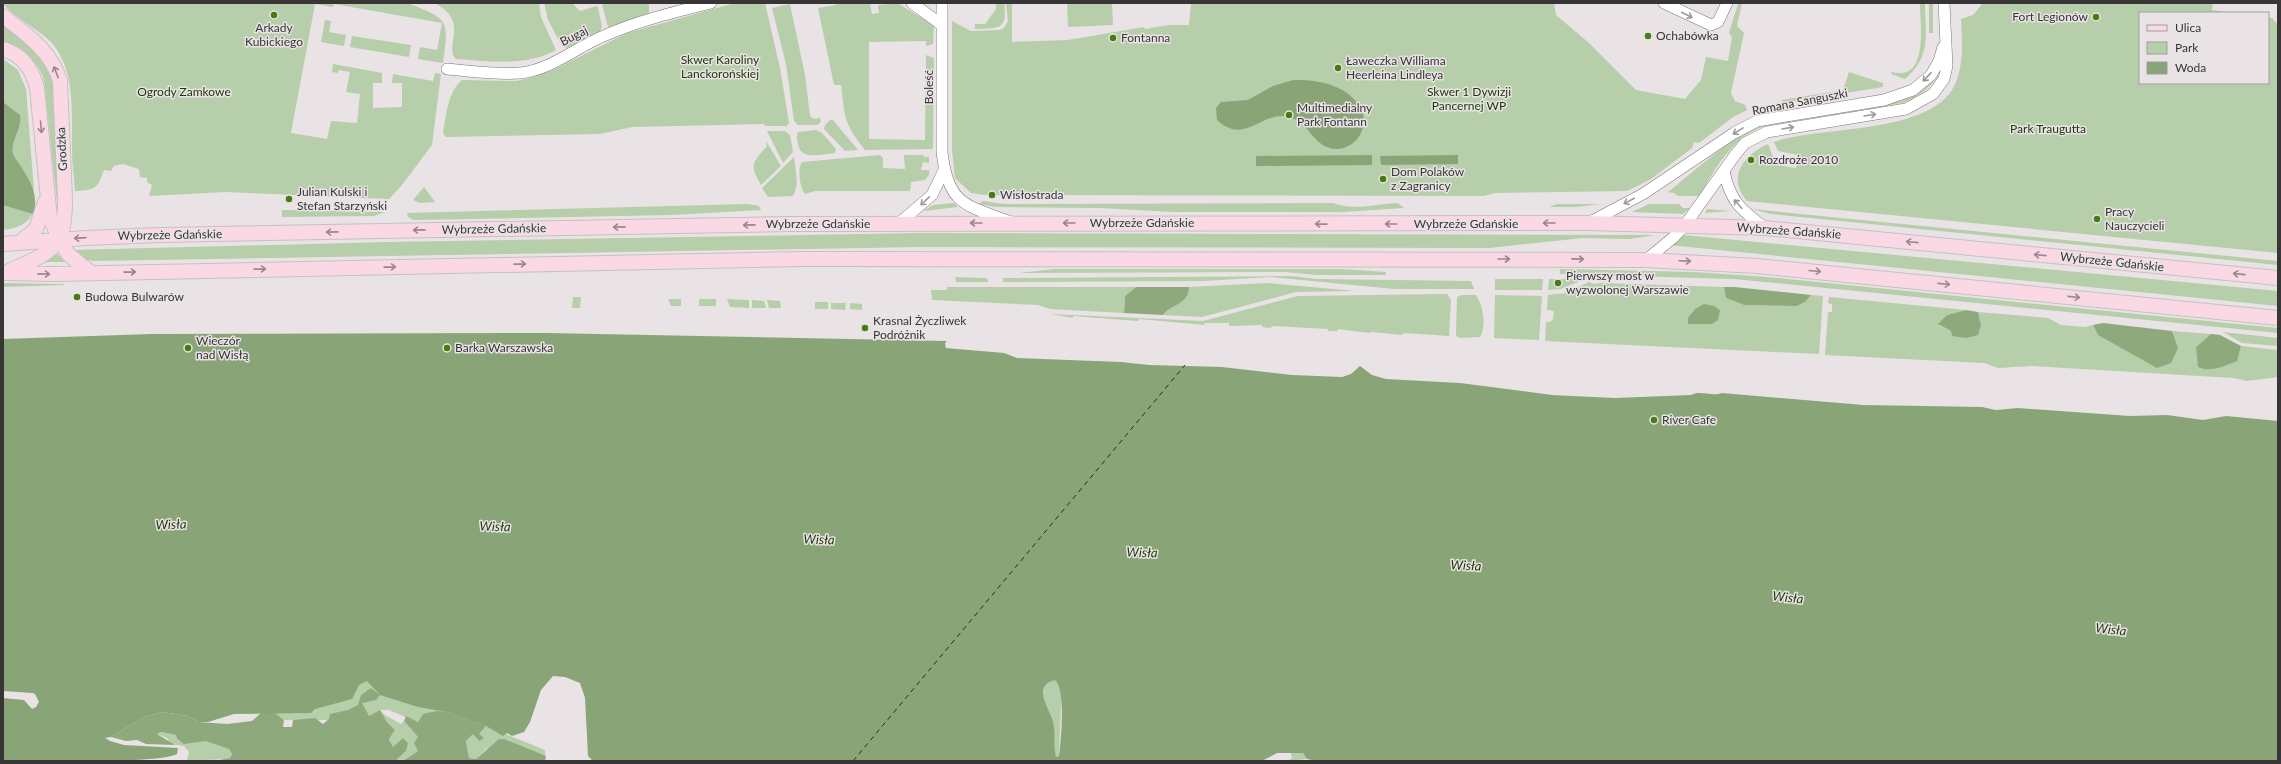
<svg xmlns="http://www.w3.org/2000/svg" width="2281" height="764" font-family="Lato,sans-serif">
<rect width="100%" height="100%" fill="#e9e3e5"/>
<path fill="#b6cea9" d="M 3,3 L 407,3 C 449,19 449,19 443,63 L 418,59 L 420,47 L 437,50 L 442,23 L 334,4 L 333,7 L 315,4 L 291,133 L 327,139 L 331,121 L 357,123 L 360,94 L 346,92 L 350,72 L 339,70 L 338,73 L 332,72 L 333,64 L 382,73 L 382,83 L 373,83 L 373,108 L 402,107 L 402,83 L 392,83 L 393,74 L 433,81 L 435,73 L 441,74 L 432,145 L 402,185 L 389,199 L 225,192 L 149,196 L 152,185 L 147,182 L 147,178 L 140,177 L 139,169 L 123,164 L 114,166 L 111,171 L 104,170 C 97,189 96,190 75,191 C 74,177 72,165 72,152 C 71,116 77,73 52,43 C 41,31 9,14 3,3 Z
M 434,3 L 539,3 L 541,17 L 556,50 C 525,67 490,61 456,59 C 443,47 471,21 434,3 Z
M 544,3 L 572,3 L 580,11 L 596,6 L 598,7 L 602,27 L 600,31 L 567,48 L 562,46 L 548,20 Z
M 605,3 L 649,3 L 649,14 L 611,28 L 608,27 L 602,4 Z
M 735,3 L 765,3 L 780,68 L 789,123 L 787,126 L 765,126 L 764,124 L 632,127 L 600,134 L 446,137 L 443,133 C 446,116 448,91 462,80 L 516,81 L 526,79 L 551,71 L 627,33 Z
M 835,3 L 870,3 L 872,14 L 879,13 L 878,5 L 897,3 L 934,25 L 933,44 L 926,46 L 926,41 L 869,42 L 869,139 L 925,140 L 926,55 L 934,58 L 933,149 L 865,150 C 844,123 845,119 841,85 L 834,85 L 818,8 L 836,5 Z
M 996,3 L 1004,3 C 1008,30 999,28 975,29 L 975,24 L 985,24 L 996,9 Z
M 1006,3 L 1012,3 L 1012,42 L 1068,40 L 1144,27 L 1145,29 L 1169,25 L 1189,25 L 1191,3 L 1554,3 L 1556,15 L 1589,43 L 1636,90 L 1685,99 L 1701,80 L 1706,57 L 1728,61 L 1732,37 L 1729,33 L 1738,4 L 1736,3 L 1742,3 L 1737,26 L 1744,33 L 1731,93 L 1735,101 L 1745,105 L 1747,110 L 1733,117 L 1699,143 L 1694,142 L 1692,148 L 1651,179 L 1627,191 L 1495,193 L 1483,196 L 985,195 L 971,193 L 955,178 L 952,150 L 952,21 L 971,31 L 999,30 L 1004,28 L 1008,21 Z
M 1067,3 L 1112,3 L 1113,25 L 1068,27 Z
M 1920,3 L 1925,3 C 1925,34 1932,56 1905,79 L 1891,74 L 1892,72 C 1929,82 1920,25 1920,3 Z
M 1929,3 L 1933,3 L 1933,33 L 1929,33 Z
M 1983,3 L 2213,3 L 2212,10 L 2233,13 L 2140,13 L 2140,83 L 2268,83 L 2268,18 L 2272,18 L 2278,25 L 2278,253 L 1747,201 C 1726,177 1744,155 1768,144 L 1776,165 L 1796,168 L 1798,155 L 1778,151 L 1774,142 C 1820,125 1935,136 1956,82 C 1964,62 1962,40 1961,19 L 1973,15 Z
M 790,4 L 805,75 L 810,116 L 813,119 L 820,118 L 821,121 L 818,125 L 798,125 L 794,121 L 786,64 L 772,8 Z
M 325,20 L 331,21 L 329,32 L 346,35 L 344,46 L 321,42 Z
M 3,25 L 35,48 L 44,59 L 54,84 L 58,212 L 44,80 C 38,60 22,48 3,42 Z
M 352,36 L 411,45 L 409,57 L 350,47 Z
M 3,59 L 18,70 L 26,89 L 35,204 C 33,222 20,228 3,230 Z
M 1942,65 C 1936,85 1920,96 1902,103 L 1771,124 C 1733,134 1718,165 1699,196 L 1678,196 L 1674,193 L 1668,192 C 1699,168 1734,133 1771,122 L 1901,101 L 1917,92 Z
M 1849,72 L 1883,83 L 1883,87 L 1783,103 L 1782,100 L 1843,90 Z
M 830,120 L 833,120 L 858,150 L 845,151 L 824,129 L 825,125 Z
M 816,130 L 822,133 L 836,149 L 835,153 C 823,154 800,161 798,144 C 797,140 796,136 798,132 Z
M 767,131 L 785,131 L 790,135 L 793,152 L 783,163 Z
M 766,141 L 781,166 L 761,185 C 749,164 752,164 767,146 Z
M 880,155 L 883,158 L 883,168 L 905,169 L 904,155 L 923,155 L 924,157 L 929,157 L 929,163 L 923,162 L 921,170 L 929,170 L 929,175 L 925,180 L 911,182 L 910,191 L 815,191 L 805,194 C 800,189 797,168 802,162 Z
M 794,157 C 795,169 800,185 793,196 L 768,197 L 762,188 Z
M 424,187 L 435,202 L 420,203 L 413,200 Z
M 983,201 L 1004,204 L 1333,203 C 1355,211 1375,204 1398,203 L 1404,208 L 1342,212 L 1174,212 L 1100,208 L 995,207 L 979,204 Z
M 954,203 L 958,207 L 923,211 L 933,205 Z
M 748,204 L 759,206 L 761,210 L 671,215 L 414,220 L 408,217 L 407,213 Z
M 1557,204 L 1601,204 L 1575,207 L 1549,207 Z
M 1649,204 L 1679,204 L 1683,208 L 1690,208 L 1683,214 L 1632,212 Z
M 1707,209 L 1730,211 L 1705,213 Z
M 1751,209 L 2278,261 L 2278,265 L 1771,214 Z
M 282,210 L 385,212 L 374,216 L 282,217 Z
M 920,233 L 1655,235 L 1630,239 L 1583,238 L 1489,248 L 919,247 L 92,261 L 85,259 L 71,250 L 388,242 Z
M 1683,235 L 2278,291 L 2278,306 L 1669,245 Z
M 56,253 L 66,261 L 66,262 L 47,262 L 47,260 Z
M 1055,269 L 1341,269 L 1386,272 L 1386,275 L 1317,275 L 1285,272 L 1019,273 Z
M 1560,269 L 1695,272 L 1767,277 L 2278,328 L 2278,333 L 1734,279 L 1560,274 Z
M 1292,276 L 1316,279 L 1471,281 L 1474,289 L 1394,289 L 1271,277 L 1204,281 L 1003,282 L 1003,278 Z
M 955,277 L 987,278 L 988,282 L 956,282 Z
M 1495,279 L 1543,279 L 1542,290 L 1495,290 Z
M 1549,279 L 1585,279 L 1561,289 L 1548,290 Z
M 1589,282 L 1594,284 L 1602,283 L 1724,287 L 1726,298 L 1744,305 L 1797,306 L 1805,302 L 1811,295 L 1823,296 L 1819,354 L 1545,341 L 1546,322 L 1550,322 L 1553,319 L 1554,311 L 1547,310 L 1548,295 L 1566,293 Z
M 3,283 L 64,284 L 64,285 L 3,287 Z
M 1268,283 L 1355,291 L 1296,292 L 1202,317 L 1163,315 C 1171,304 1189,305 1189,287 Z
M 947,287 L 1136,287 L 1125,296 L 1124,313 L 1050,309 L 1038,305 L 932,300 L 931,290 L 947,290 Z
M 1447,294 L 1451,300 L 1449,336 L 1403,333 L 1403,335 L 1371,332 L 1370,333 L 1338,329 L 1337,331 L 1328,331 L 1328,329 L 1272,326 L 1271,328 L 1262,327 L 1262,325 L 1229,326 L 1229,323 L 1205,323 L 1204,325 L 1139,319 L 1138,321 L 1073,316 L 1073,318 L 1051,314 L 1203,321 L 1298,296 Z
M 1462,295 L 1476,295 C 1483,306 1487,325 1480,337 L 1460,338 L 1456,336 L 1457,297 Z
M 1495,295 L 1542,296 L 1539,340 L 1494,338 Z
M 573,297 L 581,297 L 580,308 L 572,308 Z
M 1829,297 L 1966,310 L 1947,315 L 1939,325 L 1951,331 L 1952,336 L 1981,325 L 1978,312 L 2048,318 L 2061,325 L 2085,327 L 2093,325 L 2098,335 L 2178,349 L 2172,331 L 2211,334 L 2196,347 L 2236,361 L 2241,346 L 2278,350 L 2278,377 L 2247,381 L 2233,378 L 2032,366 L 1998,368 L 1984,363 L 1825,355 L 1828,312 L 1832,312 L 1832,304 L 1828,303 Z
M 668,299 L 681,299 L 681,306 L 671,306 Z
M 699,299 L 716,299 L 716,306 L 699,306 Z
M 727,299 L 749,300 L 749,308 L 730,307 Z
M 752,300 L 764,301 L 766,308 L 752,308 Z
M 767,300 L 780,301 L 781,308 L 769,308 Z
M 815,302 L 828,302 L 828,309 L 815,309 Z
M 831,303 L 846,303 L 845,310 L 831,309 Z
M 850,303 L 862,304 L 862,310 L 850,309 Z
M 2223,332 L 2278,338 L 2278,346 L 2242,343 Z
M 358,674 L 545,750 L 545,761 L 492,747 L 486,749 L 476,759 L 469,758 L 466,741 L 472,735 L 448,725 L 415,721 L 389,710 L 380,710 L 385,715 L 401,724 L 404,721 L 418,737 L 419,751 L 403,761 L 397,761 L 396,759 L 406,751 L 393,747 L 389,739 L 395,730 L 387,722 L 380,710 L 365,719 L 339,720 L 284,720 L 275,713 L 296,713 Z
M 1049,677 L 1062,682 L 1059,756 L 1053,761 L 1040,688 Z
M 161,732 L 176,735 L 177,739 C 185,748 197,739 208,741 C 216,742 222,746 229,749 L 232,754 L 230,758 L 225,759 L 187,761 L 189,752 L 184,746 L 171,744 L 167,738 L 157,734 Z
M 1293,752 L 1303,753 L 1307,759 L 1288,761 L 1292,758 L 1291,753 Z"/>
<path fill="#8eaa7d" d="M 3,102 L 20,115 C 22,131 10,140 13,154 C 14,157 18,162 20,165 C 29,179 40,196 33,214 L 3,205 Z
M 1136,287 L 1189,287 C 1189,305 1171,304 1163,315 L 1124,313 L 1125,296 Z
M 1724,287 L 1734,287 L 1811,295 L 1805,302 L 1797,306 L 1744,305 L 1726,298 Z
M 1704,304 L 1714,306 L 1720,310 L 1718,320 L 1712,324 L 1688,324 L 1688,318 L 1695,309 Z
M 1966,310 L 1978,312 L 1981,325 L 1978,335 L 1966,338 L 1952,336 L 1951,331 L 1938,324 L 1947,315 Z
M 2103,323 L 2172,331 L 2178,348 L 2171,363 L 2157,368 L 2098,335 L 2093,325 Z
M 2211,334 L 2220,335 L 2241,346 L 2237,361 C 2224,366 2210,373 2198,367 L 2196,347 Z
M 371,688 L 380,695 L 376,700 L 362,703 L 369,716 L 380,710 L 387,722 L 395,730 L 389,739 L 393,747 L 403,738 L 408,743 L 406,751 L 397,759 L 397,761 L 214,761 L 230,758 L 232,754 L 229,749 L 206,741 L 184,744 L 177,739 L 176,735 L 161,732 L 157,734 L 175,745 L 146,744 L 137,740 L 126,741 L 111,737 L 144,717 L 162,712 L 188,716 L 198,722 L 227,724 L 252,721 L 261,713 L 275,713 L 284,720 L 283,727 L 292,727 L 293,720 L 315,718 L 323,724 L 329,719 L 330,714 L 348,710 L 358,705 L 361,695 Z
M 437,711 L 447,712 L 486,726 L 479,734 L 484,738 L 479,741 L 473,734 L 466,741 L 469,758 L 476,759 L 499,739 L 504,739 L 546,756 L 545,761 L 403,761 L 418,751 L 414,743 L 418,737 L 404,721 L 406,716 L 418,722 L 423,714 Z"/>
<path fill="#89a578" fill-rule="evenodd" d="M 1293,80 C 1316,79 1344,84 1358,104 C 1372,122 1359,148 1337,149 C 1311,149 1310,117 1282,116 C 1258,116 1243,144 1217,120 L 1216,108 L 1221,102 L 1248,100 L 1273,86 Z
M 1372,155 L 1372,165 L 1256,166 L 1256,156 Z
M 1458,155 L 1458,164 L 1381,165 L 1380,156 Z
M 547,333 L 947,341 L 945,343 L 946,348 L 1004,353 L 1017,358 L 1121,362 L 1149,365 L 1222,367 L 1292,375 L 1342,377 L 1351,374 L 1360,366 L 1372,375 L 1386,379 L 1460,383 L 1552,395 L 1615,398 L 1691,395 C 1700,390 1712,397 1722,393 L 1863,405 L 1982,407 L 1996,410 L 2018,408 L 2130,416 L 2167,415 L 2203,420 L 2226,416 L 2278,421 L 2278,761 L 1317,761 L 1307,759 L 1303,753 L 1277,753 L 1262,761 L 593,761 L 588,756 L 585,698 L 580,683 L 565,677 L 553,676 L 541,690 L 530,722 L 524,732 L 512,736 L 507,733 L 503,736 L 486,726 L 447,712 L 418,707 L 380,695 L 367,681 L 359,685 L 352,699 L 315,709 L 311,713 L 234,714 L 208,722 L 198,722 L 188,716 L 162,712 L 144,717 L 111,737 L 105,738 L 110,741 L 124,745 L 178,748 L 177,754 C 161,764 31,761 3,761 L 3,698 L 24,700 L 32,709 L 36,707 L 39,702 L 35,694 L 32,693 L 3,691 L 3,339 L 151,334 ZM 1055,680 C 1066,689 1061,741 1059,756 L 1056,757 C 1053,746 1056,734 1053,722 C 1051,710 1030,686 1055,680 Z"/>
<g fill="none" stroke-linecap="round" stroke-linejoin="round">
<path stroke="#1c3706" stroke-width="1" stroke-dasharray="5 4" stroke-linecap="butt" d="M 853,761 L 1185,365"/>
<g stroke="#7d787a" stroke-width="12">
<path id="minor" d="M 912,3 L 942,25
M 942,3 L 942,152 C 948,205 965,205 1011,222
M 1664,3 L 1711,25 L 1718,22 L 1727,3
M 447,69 C 471,71 497,75 520,73 C 551,70 578,46 606,35 C 640,20 675,12 711,3
M 1724,171 C 1730,201 1741,210 1765,228
M 1588,223 L 1643,194 L 1734,133 L 1757,121 L 1884,100 L 1913,90 L 1931,75 L 1939,61 L 1943,47
M 898,224 L 932,195 L 944,170
M 1646,260 L 1674,237 L 1685,225 L 1735,155 L 1745,143 L 1767,132 L 1906,109 L 1933,94 L 1944,79 L 1947,66 L 1944,3"/>
</g>
<g stroke="#c3c2c3" stroke-width="16">
<path id="major" d="M 3,16 C 27,35 51,50 60,81 L 65,200 C 65,251 50,252 9,271
M 3,49 C 23,55 32,69 37,88 L 50,219 L 68,254 L 91,273
M 19,243 L 36,229 L 45,202
M 3,244 L 86,238 L 160,235 L 788,224 L 1588,223 L 1765,228 L 2278,278
M 3,273 L 53,274 L 803,259 L 1646,260 L 1757,266 L 2278,318"/>
</g>
<use href="#minor" stroke="#fff" stroke-width="11"/>
<use href="#major" stroke="#fad9e5" stroke-width="14"/>
</g>
<defs><path id="oneway-shaft" d="M-6 0H5M1.5-3L5.5 0L1.5 3" fill="none" stroke-width="1.6" stroke-linecap="round" stroke-linejoin="round"/></defs>
<g stroke="#9b9a9a">
<use href="#oneway-shaft" transform="translate(1687 15) rotate(27)"/>
<use href="#oneway-shaft" transform="translate(1927 77) rotate(133)"/>
<use href="#oneway-shaft" transform="translate(1870 115) rotate(-9)"/>
<use href="#oneway-shaft" transform="translate(1788 128) rotate(-10)"/>
<use href="#oneway-shaft" transform="translate(1738 131) rotate(149)"/>
<use href="#oneway-shaft" transform="translate(925 201) rotate(136)"/>
<use href="#oneway-shaft" transform="translate(1629 201) rotate(152)"/>
<use href="#oneway-shaft" transform="translate(1738 204) rotate(-132)"/>
</g>
<g stroke="#98878e">
<use href="#oneway-shaft" transform="translate(56 72) rotate(-111)"/>
<use href="#oneway-shaft" transform="translate(41 127) rotate(85)"/>
<use href="#oneway-shaft" transform="translate(976 223) rotate(180)"/>
<use href="#oneway-shaft" transform="translate(1069 223) rotate(180)"/>
<use href="#oneway-shaft" transform="translate(1549 223) rotate(180)"/>
<use href="#oneway-shaft" transform="translate(1321 224) rotate(-179)"/>
<use href="#oneway-shaft" transform="translate(1391 224) rotate(-180)"/>
<use href="#oneway-shaft" transform="translate(749 225) rotate(179)"/>
<use href="#oneway-shaft" transform="translate(619 227) rotate(179)"/>
<use href="#oneway-shaft" transform="translate(419 230) rotate(179)"/>
<use href="#oneway-shaft" transform="translate(332 232) rotate(179)"/>
<use href="#oneway-shaft" transform="translate(80 238) rotate(176)"/>
<use href="#oneway-shaft" transform="translate(1912 242) rotate(-174)"/>
<use href="#oneway-shaft" transform="translate(2040 255) rotate(-174)"/>
<use href="#oneway-shaft" transform="translate(1504 259)"/>
<use href="#oneway-shaft" transform="translate(1578 259) rotate(1)"/>
<use href="#oneway-shaft" transform="translate(1685 261) rotate(2)"/>
<use href="#oneway-shaft" transform="translate(520 264) rotate(-1)"/>
<use href="#oneway-shaft" transform="translate(390 267) rotate(-1)"/>
<use href="#oneway-shaft" transform="translate(260 269) rotate(-1)"/>
<use href="#oneway-shaft" transform="translate(1815 271) rotate(5)"/>
<use href="#oneway-shaft" transform="translate(130 272) rotate(-1)"/>
<use href="#oneway-shaft" transform="translate(44 274) rotate(1)"/>
<use href="#oneway-shaft" transform="translate(2239 274) rotate(-174)"/>
<use href="#oneway-shaft" transform="translate(1944 284) rotate(6)"/>
<use href="#oneway-shaft" transform="translate(2074 297) rotate(6)"/>
</g>
<g fill="#467c12" stroke="#e9e3e5" stroke-width="1.5">
<circle cx="274" cy="15" r="4"/>
<circle cx="2096" cy="17" r="4"/>
<circle cx="1648" cy="36" r="4"/>
<circle cx="1113" cy="38" r="4"/>
<circle cx="1338" cy="68" r="4"/>
<circle cx="1289" cy="115" r="4"/>
<circle cx="1751" cy="160" r="4"/>
<circle cx="1383" cy="179" r="4"/>
<circle cx="992" cy="195" r="4"/>
<circle cx="289" cy="199" r="4"/>
<circle cx="2097" cy="219" r="4"/>
<circle cx="1558" cy="283" r="4"/>
<circle cx="77" cy="297" r="4"/>
<circle cx="865" cy="328" r="4"/>
<circle cx="188" cy="348" r="4"/>
<circle cx="447" cy="348" r="4"/>
<circle cx="1654" cy="420" r="4"/>
</g>
<g text-anchor="middle" stroke-width="3" stroke-linejoin="round" paint-order="stroke">
<g font-size="12" fill="#373536" stroke="#e9e3e5" text-anchor="start">
<text x="2088" y="21" text-anchor="end">Fort Legionów</text>
<text x="274" y="32" text-anchor="middle">Arkady<tspan x="274" dy="14">Kubickiego</tspan></text>
<text x="1656" y="40">Ochabówka</text>
<text x="1121" y="42">Fontanna</text>
<text x="1346" y="65">Ławeczka Williama<tspan x="1346" dy="14">Heerleina Lindleya</tspan></text>
<text x="1297" y="112">Multimedialny<tspan x="1297" dy="14">Park Fontann</tspan></text>
<text x="1759" y="164">Rozdroże 2010</text>
<text x="1391" y="176">Dom Polaków<tspan x="1391" dy="14">z Zagranicy</tspan></text>
<text x="297" y="196">Julian Kulski i<tspan x="297" dy="14">Stefan Starzyński</tspan></text>
<text x="1000" y="199">Wisłostrada</text>
<text x="2105" y="216">Pracy<tspan x="2105" dy="14">Nauczycieli</tspan></text>
<text x="1566" y="280">Pierwszy most w<tspan x="1566" dy="14">wyzwolonej Warszawie</tspan></text>
<text x="85" y="301">Budowa Bulwarów</text>
<text x="873" y="325">Krasnal Życzliwek<tspan x="873" dy="14">Podróżnik</tspan></text>
<text x="196" y="345">Wieczór<tspan x="196" dy="14">nad Wisłą</tspan></text>
<text x="455" y="352">Barka Warszawska</text>
<text x="1662" y="424">River Cafe</text>
</g>
<g font-size="12" fill="#373536" stroke="#e9e3e5">
<text transform="translate(574 36) rotate(-27)" y="4">Bugaj</text>
<text transform="translate(929 87) rotate(-90)" y="4">Boleść</text>
<text transform="translate(1800 102) rotate(-11)" y="4">Romana Sanguszki</text>
<text transform="translate(62 149) rotate(-93)" y="4">Grodzka</text>
<text x="1142" y="227">Wybrzeże Gdańskie</text>
<text x="818" y="228">Wybrzeże Gdańskie</text>
<text x="1466" y="228">Wybrzeże Gdańskie</text>
<text transform="translate(494 229) rotate(-1)" y="4">Wybrzeże Gdańskie</text>
<text transform="translate(1789 231) rotate(4)" y="4">Wybrzeże Gdańskie</text>
<text transform="translate(170 235) rotate(-1)" y="4">Wybrzeże Gdańskie</text>
<text transform="translate(2112 262) rotate(6)" y="4">Wybrzeże Gdańskie</text>
</g>
<g font-size="12" fill="#1a3503" stroke="#e9e3e5">
<text x="720" y="64">Skwer Karoliny<tspan x="720" dy="14">Lanckorońskiej</tspan></text>
<text x="184" y="96">Ogrody Zamkowe</text>
<text x="1469" y="96">Skwer 1 Dywizji<tspan x="1469" dy="14">Pancernej WP</tspan></text>
<text x="2048" y="133">Park Traugutta</text>
</g>
<g font-size="13" font-style="italic" fill="#1c3706" stroke="#e9e3e5">
<text transform="translate(171 524) rotate(-2)" y="5">Wisła</text>
<text transform="translate(495 526) rotate(2)" y="5">Wisła</text>
<text transform="translate(819 539) rotate(2)" y="5">Wisła</text>
<text transform="translate(1142 552) rotate(2)" y="5">Wisła</text>
<text transform="translate(1466 565) rotate(3)" y="5">Wisła</text>
<text transform="translate(1788 597) rotate(6)" y="5">Wisła</text>
<text transform="translate(2111 629) rotate(6)" y="5">Wisła</text>
</g>
</g>
<rect width="2281" height="764" fill="none" stroke="#373536" stroke-width="8"/>
<rect x="2139" y="12" width="130" height="72" fill="#e9e3e5" stroke="#a29d9f"/>
<rect x="2147" y="25" width="20" height="6" fill="#fad9e5" stroke="#a29d9f"/>
<text x="2175" y="32" font-size="12" fill="#373536">Ulica</text>
<rect x="2147" y="42" width="20" height="12" fill="#b6cea9" stroke="#a29d9f"/>
<text x="2175" y="52" font-size="12" fill="#373536">Park</text>
<rect x="2147" y="62" width="20" height="12" fill="#89a578" stroke="#a29d9f"/>
<text x="2175" y="72" font-size="12" fill="#373536">Woda</text>
</svg>
